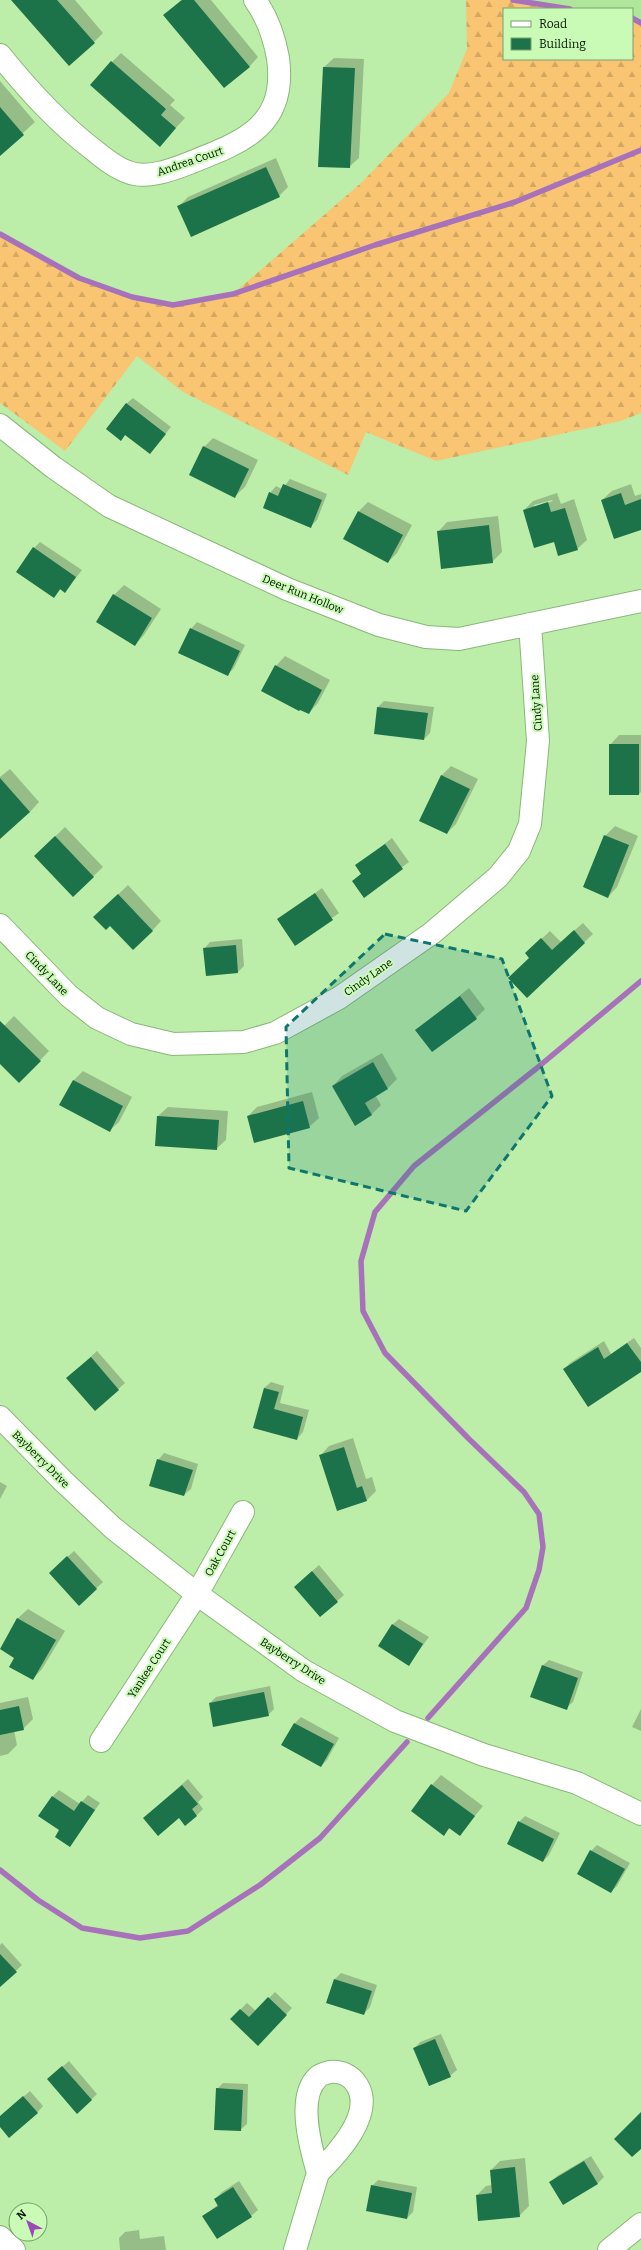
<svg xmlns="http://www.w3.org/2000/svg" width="641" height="2250" font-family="Bitter,serif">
<defs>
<pattern id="forest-firs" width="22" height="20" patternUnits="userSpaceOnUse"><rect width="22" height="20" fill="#fac573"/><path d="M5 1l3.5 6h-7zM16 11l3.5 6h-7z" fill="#d5a862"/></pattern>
</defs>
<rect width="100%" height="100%" fill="#bceda9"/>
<path fill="#b0e69b" d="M 513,0 L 641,0 L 641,23 L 632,18 L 632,9 L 570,9 Z"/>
<path fill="url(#forest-firs)" d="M 466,0 L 515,0 L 571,9 L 504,9 L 504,59 L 632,59 L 632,18 L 641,23 L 641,413 L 621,421 L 436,461 L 366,432 L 348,475 L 183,392 L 137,356 L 65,451 L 0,403 L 0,234 L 79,278 L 132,297 L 173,305 L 233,294 L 361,183 L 449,93 L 467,49 Z"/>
<path fill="#0003" fill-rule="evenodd" d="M 13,0 L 75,0 L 103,33 L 94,42 Z
M 181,0 L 211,0 L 258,57 L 249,67 L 165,15 Z
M 121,53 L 175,100 L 170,105 L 185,118 L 160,145 L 112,62 Z
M 334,58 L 364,59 L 359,158 L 349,167 L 324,67 Z
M 0,81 L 35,122 L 0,154 Z
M 276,158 L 288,187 L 279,196 L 179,206 L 188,197 Z
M 133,398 L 171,427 L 150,453 L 126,434 L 120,440 L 126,404 Z
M 213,438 L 258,460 L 245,487 L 235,496 L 204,447 Z
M 290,479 L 327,494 L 317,520 L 311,526 L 270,493 L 276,486 L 282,489 Z
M 631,484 L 635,496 L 641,494 L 641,529 L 602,500 L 612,491 Z
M 557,493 L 561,504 L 574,499 L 587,540 L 577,549 L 555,540 L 524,510 L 533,501 ZM 552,500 L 553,501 L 534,507 L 534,505 Z
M 368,502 L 412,525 L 397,553 L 388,562 L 359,511 Z
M 498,516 L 502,552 L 492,562 L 438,532 L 447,522 Z
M 40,542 L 82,570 L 65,592 L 61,589 L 54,597 L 34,548 Z
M 124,585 L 161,609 L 144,635 L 135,645 L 97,621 L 114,595 Z
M 197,622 L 245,645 L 234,668 L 227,675 L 191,629 Z
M 285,656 L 330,680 L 318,703 L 309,713 L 276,666 Z
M 384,701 L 434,707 L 430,733 L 424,739 L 375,733 L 378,707 Z
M 619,735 L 641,735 L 641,792 L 639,794 L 610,745 Z
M 451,766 L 478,779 L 456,824 L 447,833 L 420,820 L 442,775 Z
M 10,769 L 39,802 L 30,812 L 0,826 L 0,777 Z
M 615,826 L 638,836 L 617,887 L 608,897 L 605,836 Z
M 65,827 L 103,867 L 73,896 L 35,856 Z
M 392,838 L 409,862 L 364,896 L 353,881 L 362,873 L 356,866 Z
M 128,885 L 161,921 L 152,931 L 111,925 L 104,908 Z
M 322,888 L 339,913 L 295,945 L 278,920 Z
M 583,923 L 593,934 L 527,997 L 530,957 L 526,953 L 550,931 L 561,942 Z
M 242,939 L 244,966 L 238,972 L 206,975 L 204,949 L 210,942 Z
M 469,988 L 485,1009 L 476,1018 L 417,1030 Z
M 14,1016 L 49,1051 L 19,1082 L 0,1063 L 0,1030 Z
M 382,1053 L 397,1079 L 388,1088 L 375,1095 L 381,1105 L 371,1115 L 333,1086 L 342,1076 Z
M 83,1071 L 132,1097 L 119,1122 L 109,1131 L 61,1105 L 74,1080 Z
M 312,1092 L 319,1118 L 309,1127 L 248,1116 L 257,1107 Z
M 168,1107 L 228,1111 L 226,1140 L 216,1149 L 158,1116 Z
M 634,1338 L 641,1348 L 641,1371 L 564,1369 L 570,1363 L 604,1341 L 611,1354 Z
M 97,1351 L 125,1383 L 95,1410 L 74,1372 Z
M 271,1382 L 284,1386 L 280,1403 L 309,1410 L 303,1432 L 297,1439 L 254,1428 L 264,1388 Z
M 353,1438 L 366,1479 L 372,1477 L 376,1491 L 367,1500 L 338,1510 L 320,1456 L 329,1446 Z
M 164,1453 L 198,1464 L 191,1489 L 184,1495 L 158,1460 Z
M 0,1482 L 7,1486 L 0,1499 Z
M 74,1551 L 103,1582 L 79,1605 L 56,1567 Z
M 319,1565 L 344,1595 L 320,1616 L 301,1581 Z
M 28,1609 L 65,1631 L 42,1669 L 33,1679 L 16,1657 L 1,1649 L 18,1618 Z
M 399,1619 L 429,1637 L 409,1664 L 392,1625 Z
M 549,1660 L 583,1672 L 573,1702 L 566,1708 L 542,1666 Z
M 270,1686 L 274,1709 L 268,1715 L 210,1703 L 216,1697 Z
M 28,1697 L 33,1719 L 23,1729 L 14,1730 L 17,1745 L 8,1754 L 0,1756 L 0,1703 Z
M 641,1709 L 641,1731 L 632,1727 Z
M 301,1717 L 339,1738 L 327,1760 L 321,1766 L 282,1745 L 295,1723 Z
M 441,1775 L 483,1806 L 460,1834 L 450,1828 L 444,1834 L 432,1785 Z
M 188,1779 L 203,1797 L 198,1802 L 203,1809 L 197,1815 L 185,1824 L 179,1817 L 144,1818 Z
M 59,1790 L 80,1804 L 88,1795 L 100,1803 L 70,1846 L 60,1829 L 53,1796 Z
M 525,1816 L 560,1833 L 549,1855 L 543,1861 L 519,1822 Z
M 597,1845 L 630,1863 L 617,1886 L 611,1892 L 591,1851 Z
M 2,1943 L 22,1965 L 0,1986 L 0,1945 Z
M 341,1973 L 377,1985 L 370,2007 L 364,2014 L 334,1980 Z
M 275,1992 L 292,2008 L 258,2044 L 231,2019 L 247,2003 L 256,2011 Z
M 441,2034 L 457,2070 L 450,2076 L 414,2049 L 420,2042 Z
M 69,2061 L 97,2094 L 91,2100 L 55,2073 Z
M 223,2083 L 248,2084 L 247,2124 L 240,2130 L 217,2089 Z
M 30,2091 L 43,2106 L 37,2113 L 0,2126 L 0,2117 Z
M 591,2156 L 604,2177 L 598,2183 L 563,2204 L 551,2182 L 557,2176 Z
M 525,2158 L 529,2206 L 519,2216 L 477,2195 L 486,2186 L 492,2185 L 491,2170 L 500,2161 Z
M 378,2180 L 417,2187 L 413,2212 L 407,2218 L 372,2186 Z
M 239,2181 L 258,2210 L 251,2216 L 217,2238 L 203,2216 L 219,2204 L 215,2199 L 222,2192 Z
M 139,2230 L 140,2239 L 164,2236 L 166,2250 L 120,2250 L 119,2238 L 125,2232 Z"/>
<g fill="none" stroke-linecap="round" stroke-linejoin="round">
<path stroke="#a872bb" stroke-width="5.5" d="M 513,0 L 570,9
M 632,18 L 641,23
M 0,234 L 79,278 L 132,297 L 173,305 L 233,294 L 375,245 L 515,202 L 641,150
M 428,1718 L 526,1608 L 539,1570 L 543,1547 L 539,1514 L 524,1492 L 469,1439 L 385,1353 L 363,1311 L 361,1261 L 375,1212 L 414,1166 L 537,1068 L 641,981
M 0,1870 L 38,1900 L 82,1928 L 140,1938 L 188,1931 L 260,1885 L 320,1838 L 407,1742"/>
</g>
<path fill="#1c7249" d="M 11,0 L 57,0 L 95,43 L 69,66 Z
M 182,0 L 194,0 L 250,67 L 224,88 L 163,15 Z
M 111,61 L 166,109 L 161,115 L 176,128 L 160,147 L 90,85 Z
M 323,67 L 355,68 L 350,168 L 318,167 Z
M 0,107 L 24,135 L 0,156 Z
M 266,167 L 280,197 L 191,237 L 177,206 Z
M 126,403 L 166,434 L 150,454 L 125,435 L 121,441 L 106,429 Z
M 203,446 L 249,469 L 235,498 L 189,475 Z
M 283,484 L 322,500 L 311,528 L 263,508 L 269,492 L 278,496 Z
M 621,493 L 625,505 L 641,499 L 641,530 L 614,539 L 601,500 Z
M 548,502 L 551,512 L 565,508 L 578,550 L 558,556 L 554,542 L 534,548 L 523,510 Z
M 358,511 L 403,535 L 388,563 L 343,539 Z
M 489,525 L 493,563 L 441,569 L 437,531 Z
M 33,547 L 76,577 L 65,593 L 60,589 L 54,598 L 16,572 Z
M 113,594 L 152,618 L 135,646 L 96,622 Z
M 190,628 L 240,651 L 228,676 L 178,653 Z
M 275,665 L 322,690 L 309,714 L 300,710 L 299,711 L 261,691 Z
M 377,707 L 428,713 L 424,740 L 374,734 Z
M 609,744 L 639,744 L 639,795 L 609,795 Z
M 441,775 L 470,789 L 447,834 L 419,821 Z
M 0,778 L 30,812 L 0,839 Z
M 604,835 L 629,845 L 608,898 L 583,887 Z
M 55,836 L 94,877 L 73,897 L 34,856 Z
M 385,844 L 403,869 L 364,898 L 352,881 L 361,874 L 355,865 Z
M 315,893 L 333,920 L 295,946 L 277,919 Z
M 118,894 L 153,931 L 133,950 L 110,926 L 106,930 L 93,917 Z
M 574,930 L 585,943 L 527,998 L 508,978 L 529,958 L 525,953 L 541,938 L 552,950 Z
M 236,945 L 238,973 L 206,976 L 203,948 Z
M 460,996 L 477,1019 L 432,1052 L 415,1030 Z
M 0,1021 L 41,1061 L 19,1083 L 0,1064 Z
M 373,1062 L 388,1089 L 365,1103 L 372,1115 L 355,1126 L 332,1086 Z
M 73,1080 L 123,1106 L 110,1132 L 59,1105 Z
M 303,1101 L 310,1128 L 254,1143 L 247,1116 Z
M 157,1116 L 219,1120 L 217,1150 L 155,1146 Z
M 627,1343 L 641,1362 L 641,1372 L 588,1407 L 563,1369 L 598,1347 L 604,1359 Z
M 91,1357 L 119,1390 L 95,1411 L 66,1378 Z
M 264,1388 L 279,1392 L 274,1409 L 303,1417 L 297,1440 L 253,1428 Z
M 344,1447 L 357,1488 L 362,1486 L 367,1501 L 337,1511 L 319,1455 Z
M 157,1459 L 193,1470 L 184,1496 L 149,1486 Z
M 67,1556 L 97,1589 L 79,1606 L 49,1573 Z
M 312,1571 L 338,1602 L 320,1617 L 294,1587 Z
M 17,1618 L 56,1640 L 33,1680 L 9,1667 L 14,1658 L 0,1649 Z
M 392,1624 L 423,1644 L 409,1666 L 378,1646 Z
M 542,1665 L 578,1678 L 567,1710 L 530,1697 Z
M 264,1692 L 269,1716 L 213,1727 L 209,1703 Z
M 19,1706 L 24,1730 L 0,1735 L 0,1710 Z
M 294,1723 L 334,1744 L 321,1767 L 281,1745 Z
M 431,1784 L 475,1816 L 460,1836 L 449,1828 L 444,1836 L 411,1811 Z
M 182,1785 L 198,1804 L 192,1809 L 197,1816 L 185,1826 L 179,1818 L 158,1836 L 143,1818 Z
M 52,1796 L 74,1811 L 81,1801 L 95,1810 L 70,1847 L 55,1837 L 59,1830 L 38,1816 Z
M 518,1821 L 554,1839 L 543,1862 L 507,1844 Z
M 590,1850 L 625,1869 L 611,1893 L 577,1874 Z
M 0,1954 L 17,1972 L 0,1987 Z
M 334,1979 L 372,1991 L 364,2015 L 326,2003 Z
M 268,1997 L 287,2015 L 258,2046 L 230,2019 L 240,2009 L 249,2017 Z
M 435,2039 L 451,2077 L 429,2086 L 413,2048 Z
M 62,2066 L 92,2100 L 77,2114 L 47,2079 Z
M 216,2088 L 243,2090 L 241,2131 L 214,2130 Z
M 23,2096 L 38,2113 L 9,2138 L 0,2127 L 0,2116 Z
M 641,2112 L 641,2149 L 632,2157 L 614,2139 Z
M 584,2161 L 598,2184 L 563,2205 L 549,2182 Z
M 515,2167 L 520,2217 L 478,2221 L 476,2195 L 492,2193 L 490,2170 Z
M 371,2185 L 412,2193 L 407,2219 L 366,2211 Z
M 233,2187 L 252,2217 L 217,2239 L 202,2216 L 218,2206 L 214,2199 Z"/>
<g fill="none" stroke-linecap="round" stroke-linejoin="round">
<g stroke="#89b877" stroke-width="24">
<path id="minor" d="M 0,55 C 29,91 58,123 95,151 C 105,159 116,168 128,172 C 147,180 174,169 192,162 C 245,141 287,125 278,58 C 274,36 268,18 255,0
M 0,425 L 53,467 L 109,506 L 287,589 L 379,625 L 426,637 L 459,639 L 641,601
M 0,925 L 69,996 L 97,1018 L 131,1034 L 173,1044 L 244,1042 L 275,1033 L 339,998 L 432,933 L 498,877 L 519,851 L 530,824 L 538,741 L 530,624
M 0,1417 L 63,1481 L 113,1528 L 197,1594 L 304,1671 L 395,1721 L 484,1755 L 577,1783 L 641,1814
M 101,1741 L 197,1594 L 243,1512
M 330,2072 C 341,2071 351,2075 357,2085 C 375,2114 337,2154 318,2173 C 311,2149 296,2097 318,2077 C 321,2074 327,2073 330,2072 Z
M 0,2237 L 14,2250
M 295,2250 L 318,2173
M 609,2250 L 641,2224"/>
</g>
<use href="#minor" stroke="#fff" stroke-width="22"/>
</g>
<path fill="#0f766e" fill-opacity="0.2" stroke="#0f766e" stroke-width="3" stroke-dasharray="8 5" stroke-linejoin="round" d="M 385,934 L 502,959 L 552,1096 L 466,1211 L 289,1168 L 286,1027 Z"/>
<g text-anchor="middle" stroke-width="4" stroke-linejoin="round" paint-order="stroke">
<g font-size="11" fill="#041400" stroke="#c9fbb6">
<text transform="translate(190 161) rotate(-19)" y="4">Andrea Court</text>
<text transform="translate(303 594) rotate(22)" y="4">Deer Run Hollow</text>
<text transform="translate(536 703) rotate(-94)" y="4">Cindy Lane</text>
<text transform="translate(47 973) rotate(46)" y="4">Cindy Lane</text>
<text transform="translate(368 977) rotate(-35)" y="4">Cindy Lane</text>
<text transform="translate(41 1459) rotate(45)" y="4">Bayberry Drive</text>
<text transform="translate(220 1553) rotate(-61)" y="4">Oak Court</text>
<text transform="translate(293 1661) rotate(33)" y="4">Bayberry Drive</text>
<text transform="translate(149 1668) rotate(-57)" y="4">Yankee Court</text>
</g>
</g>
<rect x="503" y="8" width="130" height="52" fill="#c9fbb6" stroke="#7a9f6d"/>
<rect x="511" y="21" width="20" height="6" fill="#ffffff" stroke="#7a9f6d"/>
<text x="539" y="28" font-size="12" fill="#041400">Road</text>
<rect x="511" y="38" width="20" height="12" fill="#1c7249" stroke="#7a9f6d"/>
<text x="539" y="48" font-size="12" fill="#041400">Building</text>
<g transform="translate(28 2222) rotate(319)"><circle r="19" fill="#c9fbb6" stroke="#7a9f6d"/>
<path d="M0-3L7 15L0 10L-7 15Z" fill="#9c48b7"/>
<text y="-6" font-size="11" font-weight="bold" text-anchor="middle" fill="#041400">N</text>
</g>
</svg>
